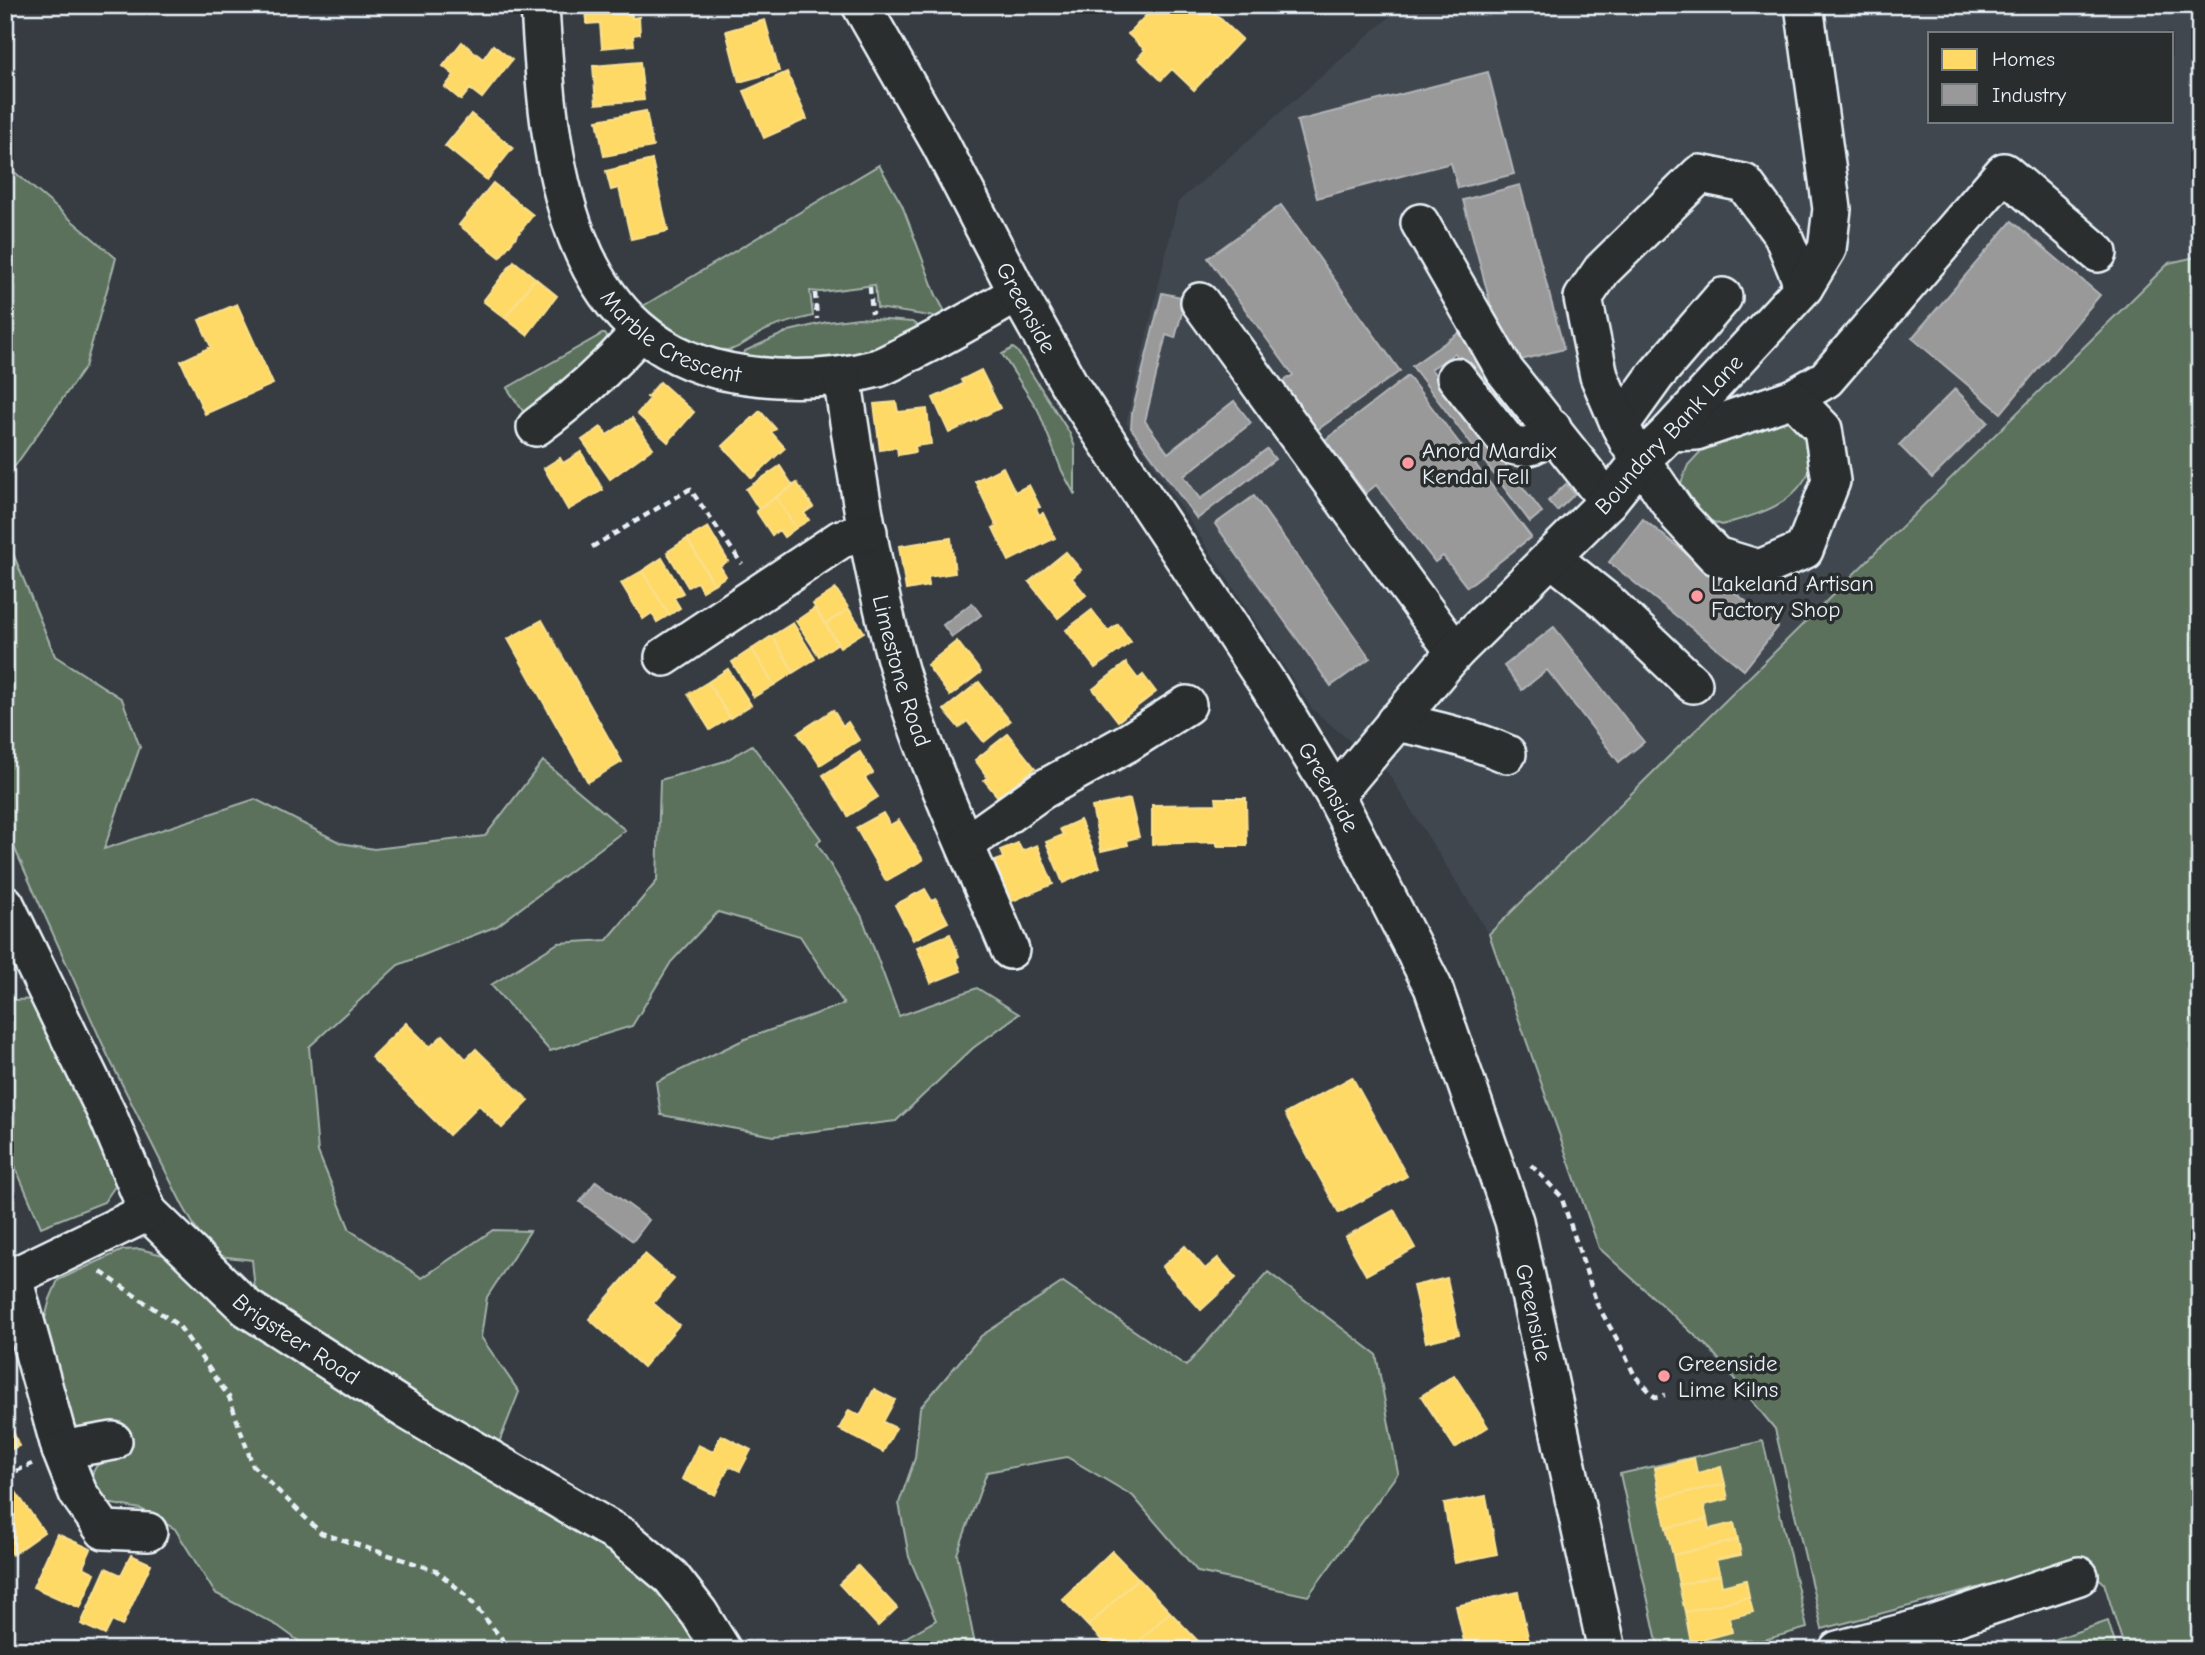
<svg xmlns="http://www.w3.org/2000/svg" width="2205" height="1655" font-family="'Comic Neue',sans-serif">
<rect width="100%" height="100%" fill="#373c42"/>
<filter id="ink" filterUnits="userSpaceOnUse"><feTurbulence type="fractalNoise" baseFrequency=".0143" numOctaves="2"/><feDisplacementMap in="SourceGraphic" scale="14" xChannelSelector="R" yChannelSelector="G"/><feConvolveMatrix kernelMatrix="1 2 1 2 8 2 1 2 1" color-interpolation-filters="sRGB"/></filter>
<g filter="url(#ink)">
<path fill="#404750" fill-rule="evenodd" d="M 1403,5 L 2200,5 L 2200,256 L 2169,263 L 1489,934 L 1388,773 L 1312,709 L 1126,423 L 1178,202 ZM 1930,33 L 2172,33 L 2172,121 L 1930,121 Z"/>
<path fill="#5c715c" stroke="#a2b1aa" stroke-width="2" d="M 5,164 L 116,258 L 85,367 L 5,480 Z
M 879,165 L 902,205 L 936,295 L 949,319 L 877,308 L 875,285 L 821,292 L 810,291 L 813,316 C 798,320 781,323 766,330 C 755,335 745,345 733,349 C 711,356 655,325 643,306 Z
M 2200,256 L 2200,1650 L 2125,1650 L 2104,1583 L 2080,1561 L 1822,1629 L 1775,1429 L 1711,1350 L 1599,1248 L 1489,934 L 2169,263 Z
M 859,318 L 912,322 L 924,330 L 881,350 L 821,364 L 742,361 L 745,351 L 789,331 L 827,322 Z
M 602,334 L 605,334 L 611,342 L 527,417 L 507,388 Z
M 1013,348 L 1017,351 L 1069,432 L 1075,447 L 1075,495 L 1062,471 L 1038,410 L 1002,354 Z
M 1783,417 C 1802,420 1808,440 1816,456 C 1799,505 1767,511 1722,525 L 1700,517 L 1681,483 L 1688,465 L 1701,451 Z
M 5,534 L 55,656 L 122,699 L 140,747 L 104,849 L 255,799 L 341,843 L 374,849 L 485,836 L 543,761 L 625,830 L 497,926 L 398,965 L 309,1047 L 318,1152 L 350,1230 L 422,1278 L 493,1230 L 530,1231 L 487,1297 L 481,1337 L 519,1392 L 498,1445 L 256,1300 L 252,1260 L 211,1255 L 183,1206 L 108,1056 L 5,827 Z
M 752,745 L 821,839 L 817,843 L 862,917 L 899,1016 L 977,988 L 1019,1014 L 973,1048 L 896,1121 L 774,1136 L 661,1115 L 656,1082 L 745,1039 L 844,1004 L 800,936 L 718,912 L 671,962 L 632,1026 L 550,1051 L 491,985 L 558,943 L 607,940 L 657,881 L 660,780 L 725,761 Z
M 5,983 L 14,1000 L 41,999 L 123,1175 L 104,1202 L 41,1227 L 5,1143 Z
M 140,1249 L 167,1256 C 244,1312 320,1372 399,1426 C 499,1494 640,1543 705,1650 L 311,1650 L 278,1626 L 215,1593 L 175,1529 L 141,1509 L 101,1502 L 88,1481 L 97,1465 L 124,1455 L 81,1431 L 67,1416 L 43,1326 L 50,1299 L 58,1280 L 123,1250 Z
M 1268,1272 L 1376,1354 L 1398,1473 L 1308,1596 L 1198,1572 L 1133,1496 L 1067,1457 L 987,1472 L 957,1554 L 976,1650 L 854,1650 L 891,1646 L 936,1620 L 909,1557 L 899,1503 L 915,1458 L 920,1408 L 981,1336 L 1063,1282 L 1186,1366 Z
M 1763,1441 L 1807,1628 L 1728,1650 L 1659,1650 L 1620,1474 Z
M 2108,1621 L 2117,1650 L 2024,1650 Z"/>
<path fill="#ffd966" stroke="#f8e092" stroke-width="2" d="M 459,5 L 477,5 L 470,14 Z
M 631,5 L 632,18 L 639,17 L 640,34 L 633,35 L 634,45 L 602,48 L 600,23 L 587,24 L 586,6 Z
M 1156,5 L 1206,5 L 1242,39 L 1194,90 L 1172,69 L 1161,80 L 1138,58 L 1145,50 L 1128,34 Z
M 765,20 L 779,71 L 739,82 L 726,31 Z
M 462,42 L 483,59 L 493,45 L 512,60 L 482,98 L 470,89 L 461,100 L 445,87 L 454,75 L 443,66 Z
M 640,62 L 644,100 L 596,104 L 593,66 Z
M 787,72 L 807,119 L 764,138 L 744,91 Z
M 646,111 L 653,147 L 604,156 L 597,120 Z
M 471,114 L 513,148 L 487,180 L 445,146 Z
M 652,160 L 668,231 L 631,239 L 619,188 L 611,190 L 606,171 Z
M 493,183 L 533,215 L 500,257 L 459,225 Z
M 514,261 L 535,278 L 505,318 L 483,301 Z
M 535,278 L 557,296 L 527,335 L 505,318 Z
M 237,304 L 273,384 L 205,414 L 181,361 L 211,347 L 199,320 Z
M 981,370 L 1000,408 L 949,433 L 933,398 L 963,384 L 961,380 Z
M 660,382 L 694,412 L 668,442 L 637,414 L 650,399 L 647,397 Z
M 896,402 L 898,412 L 927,409 L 931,444 L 915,446 L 916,452 L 898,455 L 897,447 L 880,450 L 874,404 Z
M 760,411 L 776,429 L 771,432 L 785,448 L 752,478 L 723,446 Z
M 632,418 L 653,448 L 610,479 L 582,440 L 601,427 L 607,435 Z
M 581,452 L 603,490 L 568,510 L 544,468 L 560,458 L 563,463 Z
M 780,466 L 793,486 L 759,509 L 746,489 Z
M 1003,467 L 1015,492 L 1029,485 L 1040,507 L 1036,508 L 1039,515 L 1043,513 L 1055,538 L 1009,561 L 993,528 L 997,527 L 975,481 Z
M 797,483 L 813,507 L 804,513 L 809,520 L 796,528 L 776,497 Z
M 776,497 L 796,528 L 784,537 L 779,530 L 772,535 L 756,511 Z
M 708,527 L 728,561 L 720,566 L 726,576 L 714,584 L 687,539 Z
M 951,538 L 955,573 L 928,577 L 929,586 L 906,590 L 899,546 Z
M 687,539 L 714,584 L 702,591 L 697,582 L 688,587 L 667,552 Z
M 1066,552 L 1081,570 L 1072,578 L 1086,595 L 1058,618 L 1029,582 Z
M 662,558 L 683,593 L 674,598 L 680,608 L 669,615 L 642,571 Z
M 642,571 L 669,615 L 657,622 L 652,613 L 643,619 L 621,583 Z
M 836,589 L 849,609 L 825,624 L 813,604 Z
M 815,608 L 838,643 L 819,656 L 796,621 Z
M 849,609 L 864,632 L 840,647 L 825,624 Z
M 1092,610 L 1108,631 L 1118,624 L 1131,642 L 1095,668 L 1066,630 Z
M 542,620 L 622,762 L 588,782 L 508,639 Z
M 793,623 L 815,659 L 794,672 L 772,636 Z
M 772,636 L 794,672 L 774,685 L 752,649 Z
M 957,641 L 981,672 L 950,696 L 927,665 Z
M 752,649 L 774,685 L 754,697 L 732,662 Z
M 1126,663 L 1138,679 L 1143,675 L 1156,692 L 1118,721 L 1093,689 Z
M 728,669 L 751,705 L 730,718 L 708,682 Z
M 708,682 L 730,718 L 710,730 L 688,694 Z
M 979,682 L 1010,721 L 984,742 L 967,721 L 959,728 L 944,710 Z
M 833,710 L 843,726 L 848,722 L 859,740 L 820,765 L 798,733 Z
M 1008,734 L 1035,768 L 998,797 L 984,780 L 988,778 L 975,760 Z
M 860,752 L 873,773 L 865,778 L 878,797 L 848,816 L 823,775 Z
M 1216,798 L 1246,798 L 1247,846 L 1217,846 L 1217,842 L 1152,844 L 1152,805 L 1217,804 Z
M 1130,799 L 1139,837 L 1127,840 L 1128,845 L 1101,851 L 1092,807 Z
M 883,813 L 890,825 L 899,820 L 923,860 L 886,881 L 856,828 Z
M 1080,820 L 1100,867 L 1063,883 L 1046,842 L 1063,835 L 1060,829 Z
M 1018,843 L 1022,851 L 1037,845 L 1053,884 L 1010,902 L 993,862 L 1003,858 L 1000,850 Z
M 925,889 L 932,901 L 936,899 L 948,922 L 913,940 L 895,905 Z
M 950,934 L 959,956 L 956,958 L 961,971 L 931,983 L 917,947 Z
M 406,1023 L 430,1047 L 443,1035 L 466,1059 L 476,1049 L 529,1101 L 502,1128 L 479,1105 L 449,1135 L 371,1057 Z
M 1352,1077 L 1407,1176 L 1339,1213 L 1285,1114 Z
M 1394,1210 L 1415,1248 L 1366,1275 L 1345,1237 Z
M 1185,1246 L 1205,1269 L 1218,1258 L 1236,1278 L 1201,1310 L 1162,1267 Z
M 645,1254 L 674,1279 L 653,1303 L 679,1325 L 643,1367 L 589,1319 Z
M 1447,1278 L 1459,1334 L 1426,1342 L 1413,1286 Z
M 1454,1375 L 1488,1427 L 1455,1448 L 1421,1396 Z
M 874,1389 L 895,1400 L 883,1422 L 896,1428 L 883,1452 L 839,1429 L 849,1410 L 860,1416 Z
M 5,1412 L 19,1446 L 5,1452 Z
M 721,1435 L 751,1450 L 740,1471 L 729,1466 L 715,1495 L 682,1479 L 698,1445 L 713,1452 Z
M 1694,1458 L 1697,1473 L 1721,1467 L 1725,1484 L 1660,1498 L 1654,1468 Z
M 1725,1484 L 1728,1499 L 1704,1505 L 1707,1519 L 1666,1528 L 1660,1498 Z
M 16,1492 L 44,1532 L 12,1555 L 5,1546 L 5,1499 Z
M 1486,1496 L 1497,1554 L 1455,1563 L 1444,1504 Z
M 1707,1519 L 1709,1529 L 1734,1523 L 1738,1540 L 1673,1555 L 1666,1528 Z
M 57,1534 L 91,1549 L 83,1567 L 95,1573 L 80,1608 L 33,1587 Z
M 1738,1540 L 1741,1555 L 1716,1560 L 1720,1575 L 1679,1585 L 1673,1555 Z
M 1112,1551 L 1138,1578 L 1088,1626 L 1062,1599 Z
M 131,1555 L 151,1564 L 122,1626 L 112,1621 L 105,1635 L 81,1624 L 106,1568 L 121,1575 Z
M 858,1566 L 897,1608 L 878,1626 L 839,1584 Z
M 1720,1575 L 1722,1586 L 1746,1580 L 1749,1597 L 1685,1612 L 1679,1585 Z
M 1138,1578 L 1170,1612 L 1130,1650 L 1111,1650 L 1088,1626 Z
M 1518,1592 L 1531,1650 L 1466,1650 L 1456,1606 Z
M 1749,1597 L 1753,1612 L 1729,1618 L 1732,1632 L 1691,1643 L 1685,1612 Z
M 1170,1612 L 1198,1641 L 1189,1650 L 1130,1650 Z
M 249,1644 L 251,1650 L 236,1650 Z"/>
<path fill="#999" stroke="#b1b3b6" stroke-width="2" d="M 1488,72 L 1514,174 L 1458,188 L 1451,163 L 1317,198 L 1297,121 Z
M 1520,185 L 1564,349 L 1513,362 L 1506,335 L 1499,336 L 1463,200 Z
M 1281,205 L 1400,371 L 1317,430 L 1282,382 L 1293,375 L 1208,258 Z
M 2012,221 L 2100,295 L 2001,413 L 1912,338 Z
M 1162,293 L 1186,298 L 1175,338 L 1166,335 L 1145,421 L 1168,453 L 1234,401 L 1251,423 L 1184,476 L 1200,499 L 1267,449 L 1275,459 L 1197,519 L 1131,428 L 1132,413 Z
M 1459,333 L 1524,424 L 1513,432 L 1455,353 L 1431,369 L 1542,512 L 1530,522 L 1412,366 Z
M 1408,376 L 1531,537 L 1467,587 L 1443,556 L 1435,562 L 1376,485 L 1366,493 L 1325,440 Z
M 1955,389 L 1988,422 L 1932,478 L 1899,445 Z
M 1566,484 L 1575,494 L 1557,511 L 1548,501 Z
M 1254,496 L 1370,658 L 1331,686 L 1215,524 Z
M 1643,519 L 1778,627 L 1744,670 L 1609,562 Z
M 972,603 L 981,615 L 952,637 L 943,625 Z
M 1554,627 L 1644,742 L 1619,762 L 1547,670 L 1522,690 L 1504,666 Z
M 596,1181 L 649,1220 L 633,1241 L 580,1202 Z"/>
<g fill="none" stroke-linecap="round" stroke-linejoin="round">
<g stroke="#e8f1f8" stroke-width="42">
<g id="minor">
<path id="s1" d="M 540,5 C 548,154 562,351 746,375 C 790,381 834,380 878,368 C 889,364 900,357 911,352 C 948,334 983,313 1018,293"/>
<path id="s2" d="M 861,5 L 940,143 L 1018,293 L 1069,384 L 1269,686 L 1335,795 L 1433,987 L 1514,1221 L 1607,1650"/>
<path d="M 1420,223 L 1505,371 L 1608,501"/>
<path d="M 1200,302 L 1455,652"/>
<path id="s3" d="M 842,376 C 857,476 872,576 900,673 C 928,768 972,859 1010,950"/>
<path d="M 1456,377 L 1509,444 C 1532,452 1536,443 1552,428"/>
<path d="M 1793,398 L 1826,379 L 2004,172 L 2098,253"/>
<path d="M 1620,425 L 1656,375 L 1723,297"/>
<path d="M 536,427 C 575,398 608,368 640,332"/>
<path d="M 1670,432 L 1696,431 L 1793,398 L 1823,429 L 1831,481 L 1804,550 L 1759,569 L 1716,556 L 1679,516 L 1629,443 L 1620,425 L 1599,376 L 1583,298 L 1602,270 L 1700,174 L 1744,183 L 1783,236 L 1804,287"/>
<path d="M 1552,558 L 1606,601 L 1693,684"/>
<path d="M 664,657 L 841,539 L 868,532"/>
<path d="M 1395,722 C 1434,729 1470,738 1507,754"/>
<path id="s4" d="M 1335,795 L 1455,652 L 1608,501 L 1641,460 L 1670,432 L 1804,287 L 1827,249 L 1832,209 L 1804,5"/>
<path d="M 966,844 L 1042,790 L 1129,742 L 1187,705"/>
<path id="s5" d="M 5,904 L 108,1116 L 148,1212 L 247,1308 L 408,1411 L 623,1537 L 671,1577 L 699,1613 L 722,1650"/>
<path d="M 13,1278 L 61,1450 L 78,1493 L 104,1530 L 148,1532"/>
<path d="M 5,1281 L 148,1212"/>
<path d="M 61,1450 L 113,1441"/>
<path d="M 1838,1650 L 1929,1626 L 2079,1576"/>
</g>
</g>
<path stroke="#e8f1f8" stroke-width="4.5" stroke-dasharray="7 5" stroke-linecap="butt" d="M 870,287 L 872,314
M 815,293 L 817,319
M 592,547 L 690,489 L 742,564
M 1531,1165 L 1561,1196 L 1597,1304 L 1618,1341 L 1635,1376 L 1655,1397 L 1665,1395
M 101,1272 L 179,1326 L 229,1397 L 253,1466 L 321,1533 L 435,1570 L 466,1595 L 511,1650
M 5,1476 L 32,1464"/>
<use href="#minor" stroke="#2a2d2e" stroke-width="37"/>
</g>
</g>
<g fill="#ff9aa2" stroke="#2a2d2e" stroke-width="2.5">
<circle cx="1408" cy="463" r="7"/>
<circle cx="1697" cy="596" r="7"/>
<circle cx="1664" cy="1376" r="7"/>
</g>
<g text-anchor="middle" stroke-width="7" stroke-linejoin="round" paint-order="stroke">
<g font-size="23" fill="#e8f1f8" stroke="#2a2d2e">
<text dy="8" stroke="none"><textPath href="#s2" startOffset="345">Greenside</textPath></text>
<text dy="8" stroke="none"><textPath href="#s1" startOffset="380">Marble Crescent</textPath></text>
<text dy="8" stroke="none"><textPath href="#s4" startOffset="492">Boundary Bank Lane</textPath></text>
<text dy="8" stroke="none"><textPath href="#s3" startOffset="301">Limestone Road</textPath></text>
<text dy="8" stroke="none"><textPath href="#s2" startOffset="912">Greenside</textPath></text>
<text dy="8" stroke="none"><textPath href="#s2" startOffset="1479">Greenside</textPath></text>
<text dy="8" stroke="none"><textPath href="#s5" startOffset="536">Brigsteer Road</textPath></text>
</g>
<g font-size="23" fill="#e8f1f8" stroke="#2a2d2e" text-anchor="start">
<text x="1422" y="458">Anord Mardix<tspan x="1422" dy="26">Kendal Fell</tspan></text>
<text x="1711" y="591">Lakeland Artisan<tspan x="1711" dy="26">Factory Shop</tspan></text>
<text x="1678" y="1371">Greenside<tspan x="1678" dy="26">Lime Kilns</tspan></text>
</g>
</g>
<rect width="2205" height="1655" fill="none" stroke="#2a2d2e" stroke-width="28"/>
<rect x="14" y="14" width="2177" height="1627" fill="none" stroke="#e8f1f8" stroke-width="2.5" filter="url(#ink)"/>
<rect x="1928" y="32" width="245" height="91" fill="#2a2d2e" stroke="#767b7f" stroke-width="2"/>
<rect x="1942" y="49" width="35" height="21" fill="#ffd966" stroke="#767b7f" stroke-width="2"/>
<text x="1992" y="66" font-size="21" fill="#e8f1f8">Homes</text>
<rect x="1942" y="84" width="35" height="21" fill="#999999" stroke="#767b7f" stroke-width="2"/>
<text x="1992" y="102" font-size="21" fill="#e8f1f8">Industry</text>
</svg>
